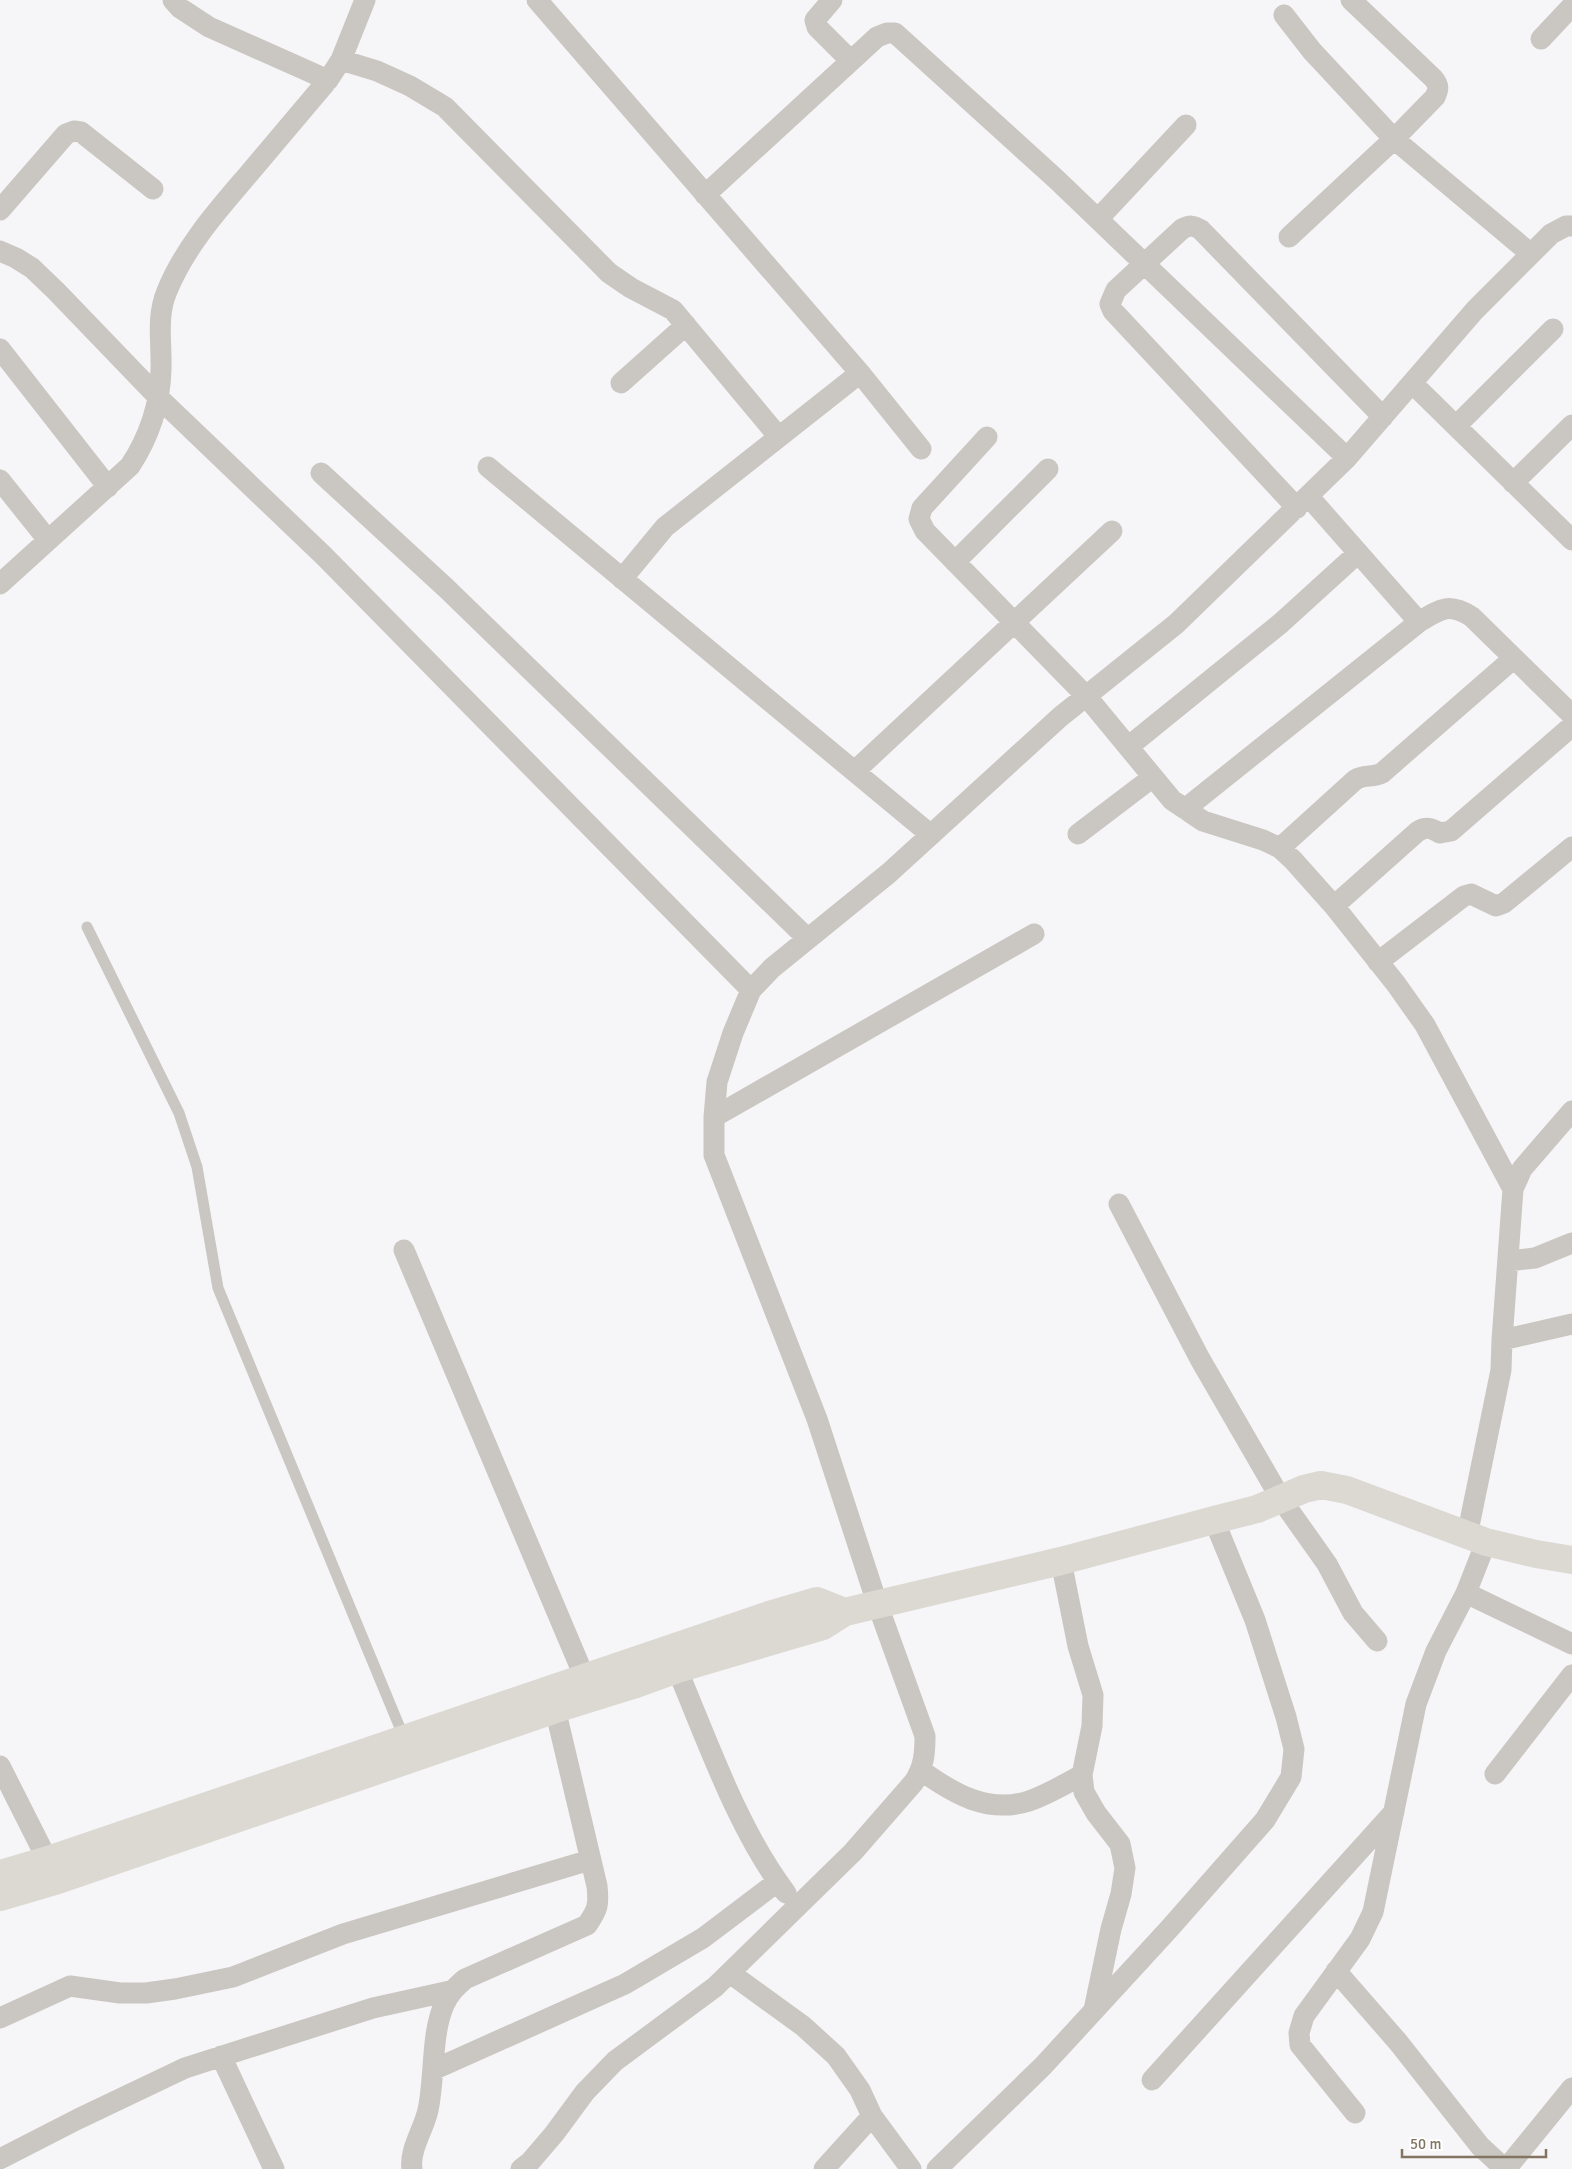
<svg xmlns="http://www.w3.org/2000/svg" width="1572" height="2169" font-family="Signika,sans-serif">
<rect width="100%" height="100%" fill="#f6f5f8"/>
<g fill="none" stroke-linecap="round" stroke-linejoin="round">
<path stroke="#cac6c1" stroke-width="11" d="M 87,927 L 179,1113 L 197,1167 L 218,1288 L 405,1740"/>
<path stroke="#cac6c1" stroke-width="21" d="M 173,0 L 180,8 L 209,27 L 328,80
M 537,0 L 860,373 L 921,449
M 832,0 L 815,20 L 817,27 L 851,61
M 1284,15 L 1312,51 L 1394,139 L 1531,254
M 1541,39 L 1572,6
M 341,60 L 377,71 L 410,86 L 445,107 L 609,273 L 631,288 L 673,310 L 778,436
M 705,195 L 877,37 L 887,33 L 895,33 L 1056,179 L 1347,458
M 0,210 L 66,134 L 74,131 L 81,132 L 153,189
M 1098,219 L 1186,125
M 1289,237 L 1394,139 L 1435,97 C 1439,89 1439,85 1433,78 L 1351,0
M 0,251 L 16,258 L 32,268 L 56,291 L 159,398 L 324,556 L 751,990
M 0,349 L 108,487
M 621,383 L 686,325
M 1412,383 L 1572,540
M 1456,426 L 1553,329
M 987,437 L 922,508 L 919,519 L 925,531 L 1087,697 L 1172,800 L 1203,821 L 1263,840 L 1280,848 L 1293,860 L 1334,906 L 1396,984 L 1425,1025 L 1513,1189
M 488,467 L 931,835
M 321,473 L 446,588 L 807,938
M 0,480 L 48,540
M 1513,483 L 1572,425
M 1309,497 L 1419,622
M 1297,508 L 1113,311 L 1110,304 L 1116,290 L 1182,229 C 1190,225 1193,225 1201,230 L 1383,417
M 955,562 L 1048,469
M 622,579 L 665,527 L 860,373
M 0,584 L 130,466 C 149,437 160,404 161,370 C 162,343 156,317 167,291 C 185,247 217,211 247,176 C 274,144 301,112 328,80 L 341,60 L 365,0
M 1128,747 L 1281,623 L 1358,553
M 855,771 L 1112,531
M 1185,809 L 1419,622 C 1440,609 1449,602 1472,617 L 1572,715
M 1078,834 L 1153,777
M 1280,848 L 1355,780 C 1364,774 1373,778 1382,773 L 1514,658
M 1334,906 L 1417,832 C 1426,826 1431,828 1440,833 L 1451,831 L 1572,726
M 1378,962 L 1464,896 L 1471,894 L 1496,906 L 1504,903 L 1572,847
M 714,1117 L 1034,934
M 1119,1204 L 1200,1359 L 1281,1499 L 1327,1564 L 1353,1613 L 1377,1641
M 404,1250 L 584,1676
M 1508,1261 L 1535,1258 L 1572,1243
M 1502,1340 L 1513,1189 L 1522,1169 L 1572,1111
M 1467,1536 L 1501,1370 L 1502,1340 L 1572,1324
M 1061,1561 L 1078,1646 L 1093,1695 L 1092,1726 L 1082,1775 L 1084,1792 L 1096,1813 L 1120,1844 L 1125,1868 L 1121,1894 L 1111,1929 L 1094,2010
M 1466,1593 L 1572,1644
M 674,1655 L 677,1669 C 708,1742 738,1830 786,1893
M 0,1766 L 54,1873
M 922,1771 C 954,1794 988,1814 1029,1801 C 1047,1795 1065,1784 1082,1775
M 1495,1774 L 1572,1675
M 1336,1971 L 1398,2042 L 1480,2146 L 1505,2169
M 730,1973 L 803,2026 L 836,2056 L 860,2090 L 872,2116 L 911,2169
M 0,2018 L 70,1986 L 120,1993 L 146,1993 L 175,1989 L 233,1977 L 343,1934 L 590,1860
M 221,2056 L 274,2169
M 433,2070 L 625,1984 L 703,1938 L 777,1882
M 1152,2080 L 1394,1812
M 1355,2113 L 1300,2045 L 1299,2033 L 1304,2016 L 1360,1939 L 1373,1912 L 1416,1704 L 1436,1651 L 1466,1593 L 1486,1542
M 0,2159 L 78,2119 L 185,2068 L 373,2008 L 450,1991
M 412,2169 C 409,2150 424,2129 428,2110 C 435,2078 431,2034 444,2005 C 449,1993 456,1987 465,1979 L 587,1925 C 598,1909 599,1905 597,1886 L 552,1696
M 521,2169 L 530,2162 L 554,2134 L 585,2092 L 615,2061 L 715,1987 L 853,1852 L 914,1782 C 924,1767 925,1753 925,1736 L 877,1603 L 817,1419 L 714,1155 L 714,1117 L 717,1082 L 733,1033 L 751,990 L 772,968 L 889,873 L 1060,717 L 1176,624 L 1347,458 L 1475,310 L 1551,234 L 1566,226 L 1572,226
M 824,2169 L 872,2116
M 937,2169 L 1043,2066 L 1169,1929 L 1265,1820 L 1291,1777 L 1294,1749 L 1286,1717 L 1255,1620 L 1214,1520
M 1506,2169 L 1572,2088"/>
<path stroke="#dcd8d2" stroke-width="28" d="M 0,1874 L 48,1860 L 769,1615 L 817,1601 L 845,1612
M 0,1897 L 58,1880 L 556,1709 L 633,1685 L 677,1669 L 823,1626 L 845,1612 L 1061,1561 L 1214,1520 L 1257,1509 L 1304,1489 L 1321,1485 L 1347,1490 L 1486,1542 L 1536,1554 L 1572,1560"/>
</g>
<path d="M1402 2149v8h144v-8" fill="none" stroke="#827561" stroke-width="2.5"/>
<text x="1410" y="2149" font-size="15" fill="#827561" stroke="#ffffff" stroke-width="4" paint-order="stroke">50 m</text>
</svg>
